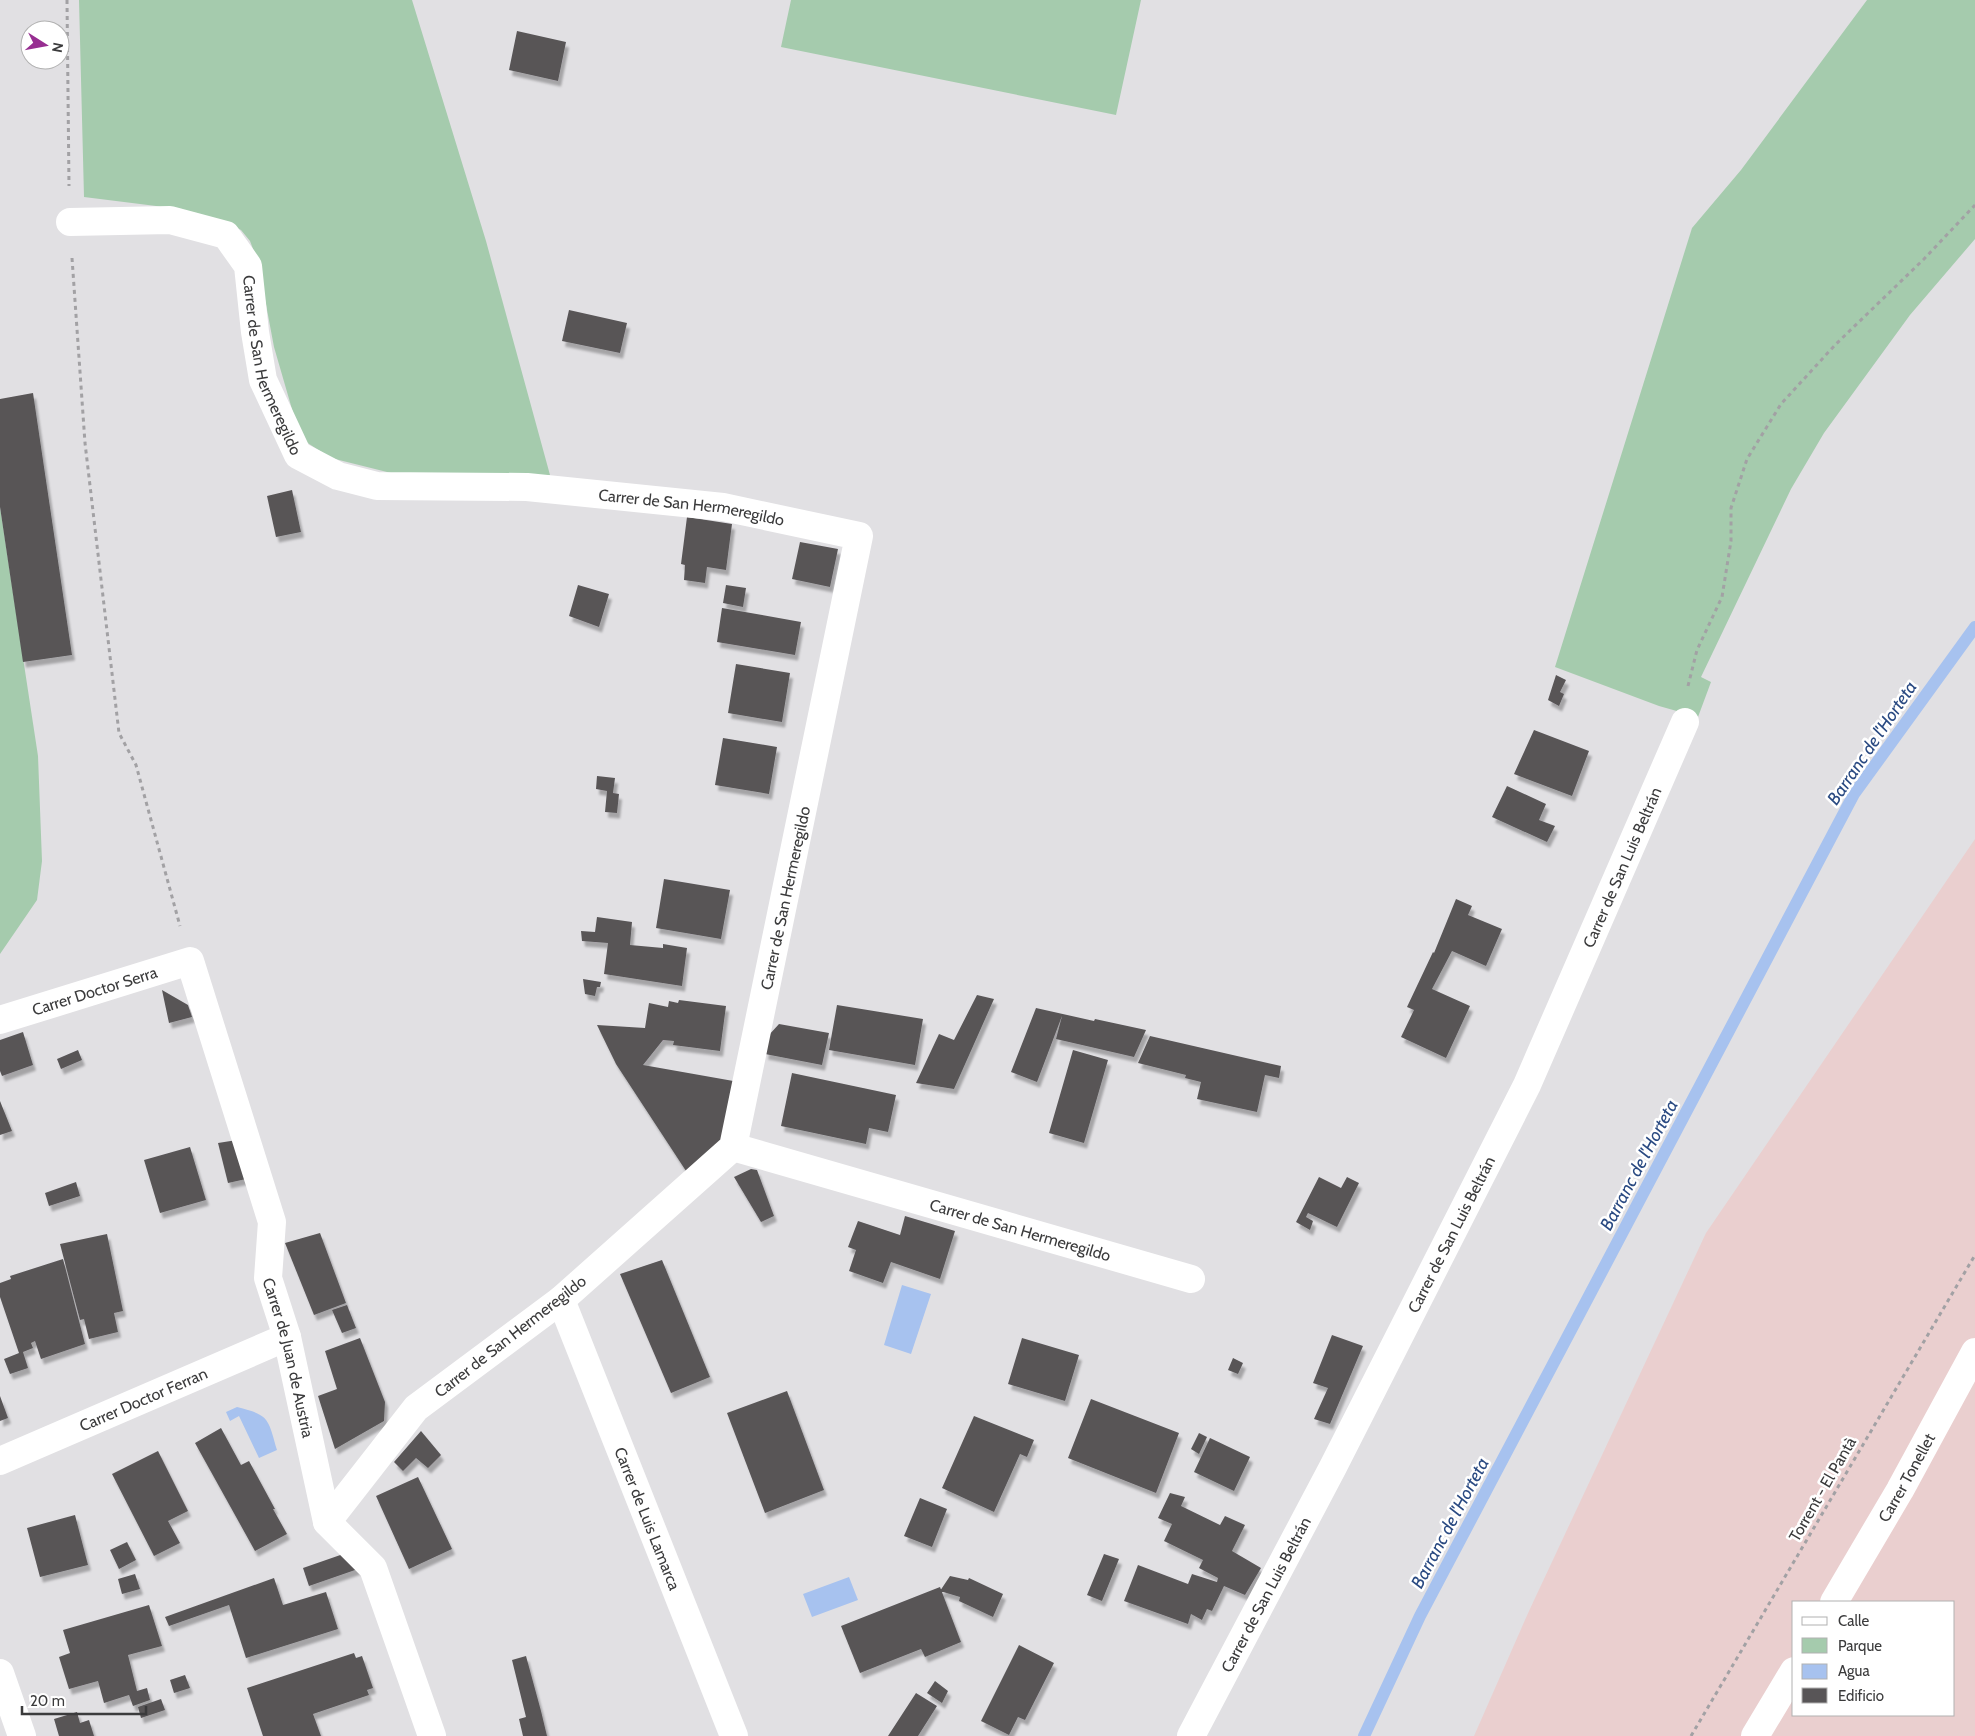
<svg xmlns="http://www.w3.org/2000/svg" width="1975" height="1736" font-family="Cabin,sans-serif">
<defs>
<filter id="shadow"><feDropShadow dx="3" dy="5.5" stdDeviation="1" flood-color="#0004"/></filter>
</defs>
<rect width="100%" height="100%" fill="#e1e0e3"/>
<path fill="#eacfcf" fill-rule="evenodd" d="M 1975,839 L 1975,1736 L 1474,1736 L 1529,1611 L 1706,1233 ZM 1794,1602 L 1954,1602 L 1954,1715 L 1794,1715 Z"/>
<path fill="#a5cbad" d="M 79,0 L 412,0 L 486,241 L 550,475 L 403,476 L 331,458 L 306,442 L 296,423 L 274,347 L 258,262 L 250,241 L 241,230 L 225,222 L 156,206 L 84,197 Z
M 791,0 L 1141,0 L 1116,115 L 781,47 Z
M 1867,0 L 1975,0 L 1975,239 L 1910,315 L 1824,433 L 1791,489 L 1701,677 L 1711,682 L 1698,717 L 1659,706 L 1555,667 L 1692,228 L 1741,170 Z
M 0,507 L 38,756 L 42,861 L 37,900 L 0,954 Z"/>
<path fill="#a7c2ef" d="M 902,1285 L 931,1294 L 911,1354 L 884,1345 Z
M 237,1407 C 270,1415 268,1419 277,1450 L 259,1458 L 239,1416 L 230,1421 L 226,1412 Z
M 849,1577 L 858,1600 L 812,1617 L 803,1594 Z"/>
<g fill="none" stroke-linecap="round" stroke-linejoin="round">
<path stroke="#a7c2ef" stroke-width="12" d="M 1364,1736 L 1420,1616 L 1854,794 L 1975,627"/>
</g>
<path fill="#585557" filter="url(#shadow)" d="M 517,31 L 566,42 L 558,81 L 509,70 Z
M 569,310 L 627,323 L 620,353 L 562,341 Z
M 33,393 L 72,655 L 23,662 L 0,507 L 0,399 Z
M 292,490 L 301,532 L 276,537 L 267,496 Z
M 687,517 L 732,524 L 726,570 L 707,567 L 705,583 L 684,580 L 685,565 L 681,564 Z
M 800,542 L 838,549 L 830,587 L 792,579 Z
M 578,585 L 609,594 L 599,627 L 569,616 Z
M 726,585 L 746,588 L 743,607 L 723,603 Z
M 722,608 L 801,622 L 795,655 L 717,642 Z
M 736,664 L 790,673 L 782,722 L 728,713 Z
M 1556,675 L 1566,680 L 1560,692 L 1564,694 L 1559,706 L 1548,700 Z
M 1534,730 L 1589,751 L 1572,796 L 1514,774 Z
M 723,738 L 777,747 L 769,794 L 715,785 Z
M 597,776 L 615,778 L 613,793 L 619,794 L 617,813 L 605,812 L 607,791 L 596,789 Z
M 1507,786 L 1546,804 L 1539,820 L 1555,826 L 1547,842 L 1492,817 Z
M 664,879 L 730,890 L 721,939 L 656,928 Z
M 1456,899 L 1472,906 L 1468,915 L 1502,929 L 1486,966 L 1452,951 L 1432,989 L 1470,1006 L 1446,1058 L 1401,1037 L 1414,1010 L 1407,1007 L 1433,952 L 1434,953 Z
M 597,917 L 632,922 L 630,945 L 663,948 L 663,944 L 687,948 L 682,986 L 604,974 L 608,943 L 582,941 L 581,931 L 595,932 Z
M 583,979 L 601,982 L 600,987 L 597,987 L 595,996 L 585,994 Z
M 162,990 L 188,1005 L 192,1017 L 169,1023 Z
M 977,995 L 994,999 L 954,1089 L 916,1083 L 939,1034 L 954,1040 Z
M 679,1000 L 726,1006 L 720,1051 L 673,1045 L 674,1041 L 663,1040 L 643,1065 L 739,1082 L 725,1145 L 688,1174 L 616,1064 L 597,1025 L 645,1028 L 649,1003 L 668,1007 L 669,1001 L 678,1003 Z
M 837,1005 L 923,1019 L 915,1065 L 829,1050 Z
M 1036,1008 L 1094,1021 L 1095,1019 L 1146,1030 L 1134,1057 L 1056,1039 L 1062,1016 L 1037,1082 L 1011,1072 Z
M 779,1024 L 829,1033 L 822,1065 L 765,1054 L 768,1036 Z
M 23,1032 L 33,1065 L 2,1076 L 0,1071 L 0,1040 Z
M 1150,1036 L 1281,1066 L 1279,1078 L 1265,1075 L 1257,1112 L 1197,1099 L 1201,1082 L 1185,1078 L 1186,1075 L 1138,1063 Z
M 78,1050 L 82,1060 L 61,1069 L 57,1059 Z
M 1073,1050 L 1108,1060 L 1084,1143 L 1049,1133 Z
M 792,1073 L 896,1095 L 888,1132 L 869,1128 L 866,1144 L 781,1126 Z
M 0,1101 L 12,1131 L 0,1135 Z
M 237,1140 L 246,1179 L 228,1183 L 218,1143 Z
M 190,1147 L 206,1200 L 160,1213 L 144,1160 Z
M 751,1169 L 757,1170 L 774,1216 L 761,1222 L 734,1177 Z
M 1319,1177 L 1341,1188 L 1347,1177 L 1359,1183 L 1337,1227 L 1308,1213 L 1306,1217 L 1313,1221 L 1310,1230 L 1296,1222 Z
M 76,1182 L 80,1196 L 49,1206 L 45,1193 Z
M 905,1216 L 955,1231 L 940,1279 L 891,1262 L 883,1283 L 849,1271 L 856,1250 L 848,1247 L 858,1221 L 900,1235 Z
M 320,1233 L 346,1303 L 314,1315 L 285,1243 Z
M 107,1234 L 123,1311 L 114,1313 L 118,1332 L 89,1339 L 84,1319 L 80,1320 L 60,1244 Z
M 63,1259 L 85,1344 L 41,1359 L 35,1341 L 31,1343 L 33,1348 L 23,1352 L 28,1368 L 10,1374 L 4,1359 L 19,1353 L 0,1297 L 0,1283 L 11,1279 L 10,1276 Z
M 662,1260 L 710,1377 L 671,1393 L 620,1274 Z
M 347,1305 L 356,1328 L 342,1333 L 332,1310 Z
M 1332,1335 L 1363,1346 L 1330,1424 L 1314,1419 L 1328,1388 L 1313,1383 Z
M 360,1338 L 385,1402 L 384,1421 L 335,1449 L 318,1396 L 337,1389 L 325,1351 Z
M 1022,1338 L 1079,1355 L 1065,1401 L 1008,1384 Z
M 1233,1358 L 1243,1363 L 1238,1374 L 1228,1370 Z
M 787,1391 L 824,1490 L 765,1513 L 727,1413 Z
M 0,1396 L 8,1418 L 0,1421 Z
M 1091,1399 L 1179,1433 L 1156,1493 L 1068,1458 Z
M 974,1416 L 1034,1440 L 1027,1457 L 1020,1454 L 994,1512 L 942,1488 Z
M 221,1428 L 241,1465 L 249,1461 L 275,1509 L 273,1509 L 287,1534 L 255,1551 L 195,1443 Z
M 421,1431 L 441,1455 L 428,1468 L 416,1458 L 403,1471 L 394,1462 Z
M 1199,1433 L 1207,1437 L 1199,1454 L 1191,1449 Z
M 1210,1438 L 1250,1457 L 1234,1491 L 1194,1472 Z
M 158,1451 L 188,1511 L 168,1521 L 180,1543 L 154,1556 L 112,1474 Z
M 418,1477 L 452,1549 L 409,1569 L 376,1496 Z
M 1170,1493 L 1185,1497 L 1181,1506 L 1220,1525 L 1225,1516 L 1245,1525 L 1232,1551 L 1261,1568 L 1245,1595 L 1224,1586 L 1212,1611 L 1207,1609 L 1202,1620 L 1191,1614 L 1188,1624 L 1124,1601 L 1138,1565 L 1188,1584 L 1192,1574 L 1217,1582 L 1218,1578 L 1199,1568 L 1203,1560 L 1164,1541 L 1172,1524 L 1158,1518 Z
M 920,1498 L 947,1509 L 932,1547 L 904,1536 Z
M 75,1515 L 88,1565 L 40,1577 L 27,1528 Z
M 127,1542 L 136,1560 L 119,1569 L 110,1550 Z
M 349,1552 L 358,1569 L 309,1586 L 303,1568 Z
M 1104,1554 L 1119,1559 L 1102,1601 L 1087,1595 Z
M 135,1574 L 140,1589 L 122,1594 L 118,1579 Z
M 950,1576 L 968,1580 L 969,1578 L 1003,1594 L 993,1617 L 959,1601 L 960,1597 L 940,1591 Z
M 274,1578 L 283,1605 L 326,1592 L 338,1629 L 246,1658 L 229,1605 L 169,1626 L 165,1617 Z
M 940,1587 L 961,1642 L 925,1657 L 921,1649 L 860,1673 L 841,1626 Z
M 149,1605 L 162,1646 L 128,1655 L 137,1691 L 147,1688 L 150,1700 L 133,1706 L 129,1695 L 104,1703 L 98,1681 L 69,1689 L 59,1657 L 70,1653 L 63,1630 Z
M 1019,1645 L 1054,1663 L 1025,1720 L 1018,1717 L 1009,1735 L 981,1721 Z
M 354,1653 L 356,1658 L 362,1656 L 373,1688 L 367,1690 L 369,1695 L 313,1714 L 321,1736 L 263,1736 L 247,1688 Z
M 526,1656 L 541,1711 L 547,1736 L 523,1736 L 519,1719 L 526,1717 L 512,1660 Z
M 185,1675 L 190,1688 L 174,1693 L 170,1680 Z
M 935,1681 L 948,1691 L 942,1703 L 927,1693 Z
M 916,1693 L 937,1706 L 918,1736 L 888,1736 Z
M 161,1699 L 165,1710 L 141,1718 L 138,1707 Z
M 77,1712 L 80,1723 L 89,1720 L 94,1736 L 59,1736 L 54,1719 Z"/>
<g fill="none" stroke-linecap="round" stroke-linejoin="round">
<path stroke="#a2a1a4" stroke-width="3" stroke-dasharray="4 4" stroke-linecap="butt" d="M 67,0 L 69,186
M 72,258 L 85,443 L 119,733 L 136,765 L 180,926
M 1688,686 L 1697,650 L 1722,597 L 1731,541 L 1731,508 L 1747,459 L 1781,404 L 1835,345 L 1924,259 L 1975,205
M 1691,1736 L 1975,1255"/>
<g stroke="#fff" stroke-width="28">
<path id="s1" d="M 70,222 L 170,220 L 226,235 L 248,266 L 255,332 L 263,380 L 298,455 L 338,476 L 377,486 L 527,487 L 723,507 L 859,536 L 733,1147 L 561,1300 L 416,1408 L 327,1522"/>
<path id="s2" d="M 0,1020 L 190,961 L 272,1222 L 268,1278 L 287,1337 L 327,1522 L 373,1568 L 432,1736"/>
<path id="s3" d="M 733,1147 L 1191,1279"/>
<path id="s4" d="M 561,1300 L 734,1736"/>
<path id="s5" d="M 0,1461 L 287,1337"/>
<path id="s6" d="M 1834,1602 L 1900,1490 L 1975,1352"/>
<path d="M 0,1673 L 22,1736"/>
<path id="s7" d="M 1191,1736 L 1333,1467 L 1527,1085 L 1685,722"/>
<path d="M 1755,1736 L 1794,1671"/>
</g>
</g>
<g text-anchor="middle" stroke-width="5" stroke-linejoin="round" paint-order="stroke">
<g font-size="16" fill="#3b3b3c" stroke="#fff">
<text dy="6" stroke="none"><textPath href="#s1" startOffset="299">Carrer de San Hermeregildo</textPath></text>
<text dy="6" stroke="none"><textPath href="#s1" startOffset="795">Carrer de San Hermeregildo</textPath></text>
<text dy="6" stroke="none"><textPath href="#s7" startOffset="970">Carrer de San Luis Beltrán</textPath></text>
<text transform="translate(785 898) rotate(-78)" y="6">Carrer de San Hermeregildo</text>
<text dy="6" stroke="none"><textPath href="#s2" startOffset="99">Carrer Doctor Serra</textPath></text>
<text dy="6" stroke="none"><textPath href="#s3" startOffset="299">Carrer de San Hermeregildo</textPath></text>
<text dy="6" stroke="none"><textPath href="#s7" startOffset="565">Carrer de San Luis Beltrán</textPath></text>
<text transform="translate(510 1336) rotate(-38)" y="6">Carrer de San Hermeregildo</text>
<text dy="6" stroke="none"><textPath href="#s2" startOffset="611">Carrer de Juan de Austria</textPath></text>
<text dy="6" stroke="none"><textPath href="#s5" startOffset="156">Carrer Doctor Ferran</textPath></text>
<text dy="6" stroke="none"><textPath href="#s6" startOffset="144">Carrer Tonellet</textPath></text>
<text transform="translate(1822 1489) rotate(-60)" y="6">Torrent - El Pantà</text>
<text dy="6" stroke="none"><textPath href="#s4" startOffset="235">Carrer de Luis Lamarca</textPath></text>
<text dy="6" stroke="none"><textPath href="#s7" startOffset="160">Carrer de San Luis Beltrán</textPath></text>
</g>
<g font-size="18" font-style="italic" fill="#2a4a82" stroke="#fff">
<text transform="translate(1872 743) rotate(-56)" y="6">Barranc de l'Horteta</text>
<text transform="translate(1639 1165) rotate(-62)" y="6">Barranc de l'Horteta</text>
<text transform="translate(1450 1523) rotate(-62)" y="6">Barranc de l'Horteta</text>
</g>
</g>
<rect x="1792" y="1601" width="162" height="115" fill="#ffffff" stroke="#b1b1b1"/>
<rect x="1802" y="1617" width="25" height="8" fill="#ffffff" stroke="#b1b1b1"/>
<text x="1838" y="1626" font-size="15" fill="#3b3b3c">Calle</text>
<rect x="1802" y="1638" width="25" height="15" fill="#a5cbad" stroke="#b1b1b1"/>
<text x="1838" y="1651" font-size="15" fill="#3b3b3c">Parque</text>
<rect x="1802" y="1664" width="25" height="15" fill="#a7c2ef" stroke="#b1b1b1"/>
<text x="1838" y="1676" font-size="15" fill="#3b3b3c">Agua</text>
<rect x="1802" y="1688" width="25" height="15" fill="#585557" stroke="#b1b1b1"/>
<text x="1838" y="1701" font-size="15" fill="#3b3b3c">Edificio</text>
<g transform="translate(45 45) rotate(101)"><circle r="24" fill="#ffffff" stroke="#b1b1b1"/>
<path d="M0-4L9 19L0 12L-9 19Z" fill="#972e91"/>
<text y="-8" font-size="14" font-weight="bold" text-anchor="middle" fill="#3b3b3c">N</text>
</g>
<path d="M22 1706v8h124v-8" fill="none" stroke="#3b3b3c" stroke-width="2.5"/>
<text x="30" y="1706" font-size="15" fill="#3b3b3c" stroke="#ffffff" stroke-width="4" paint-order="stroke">20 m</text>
</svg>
